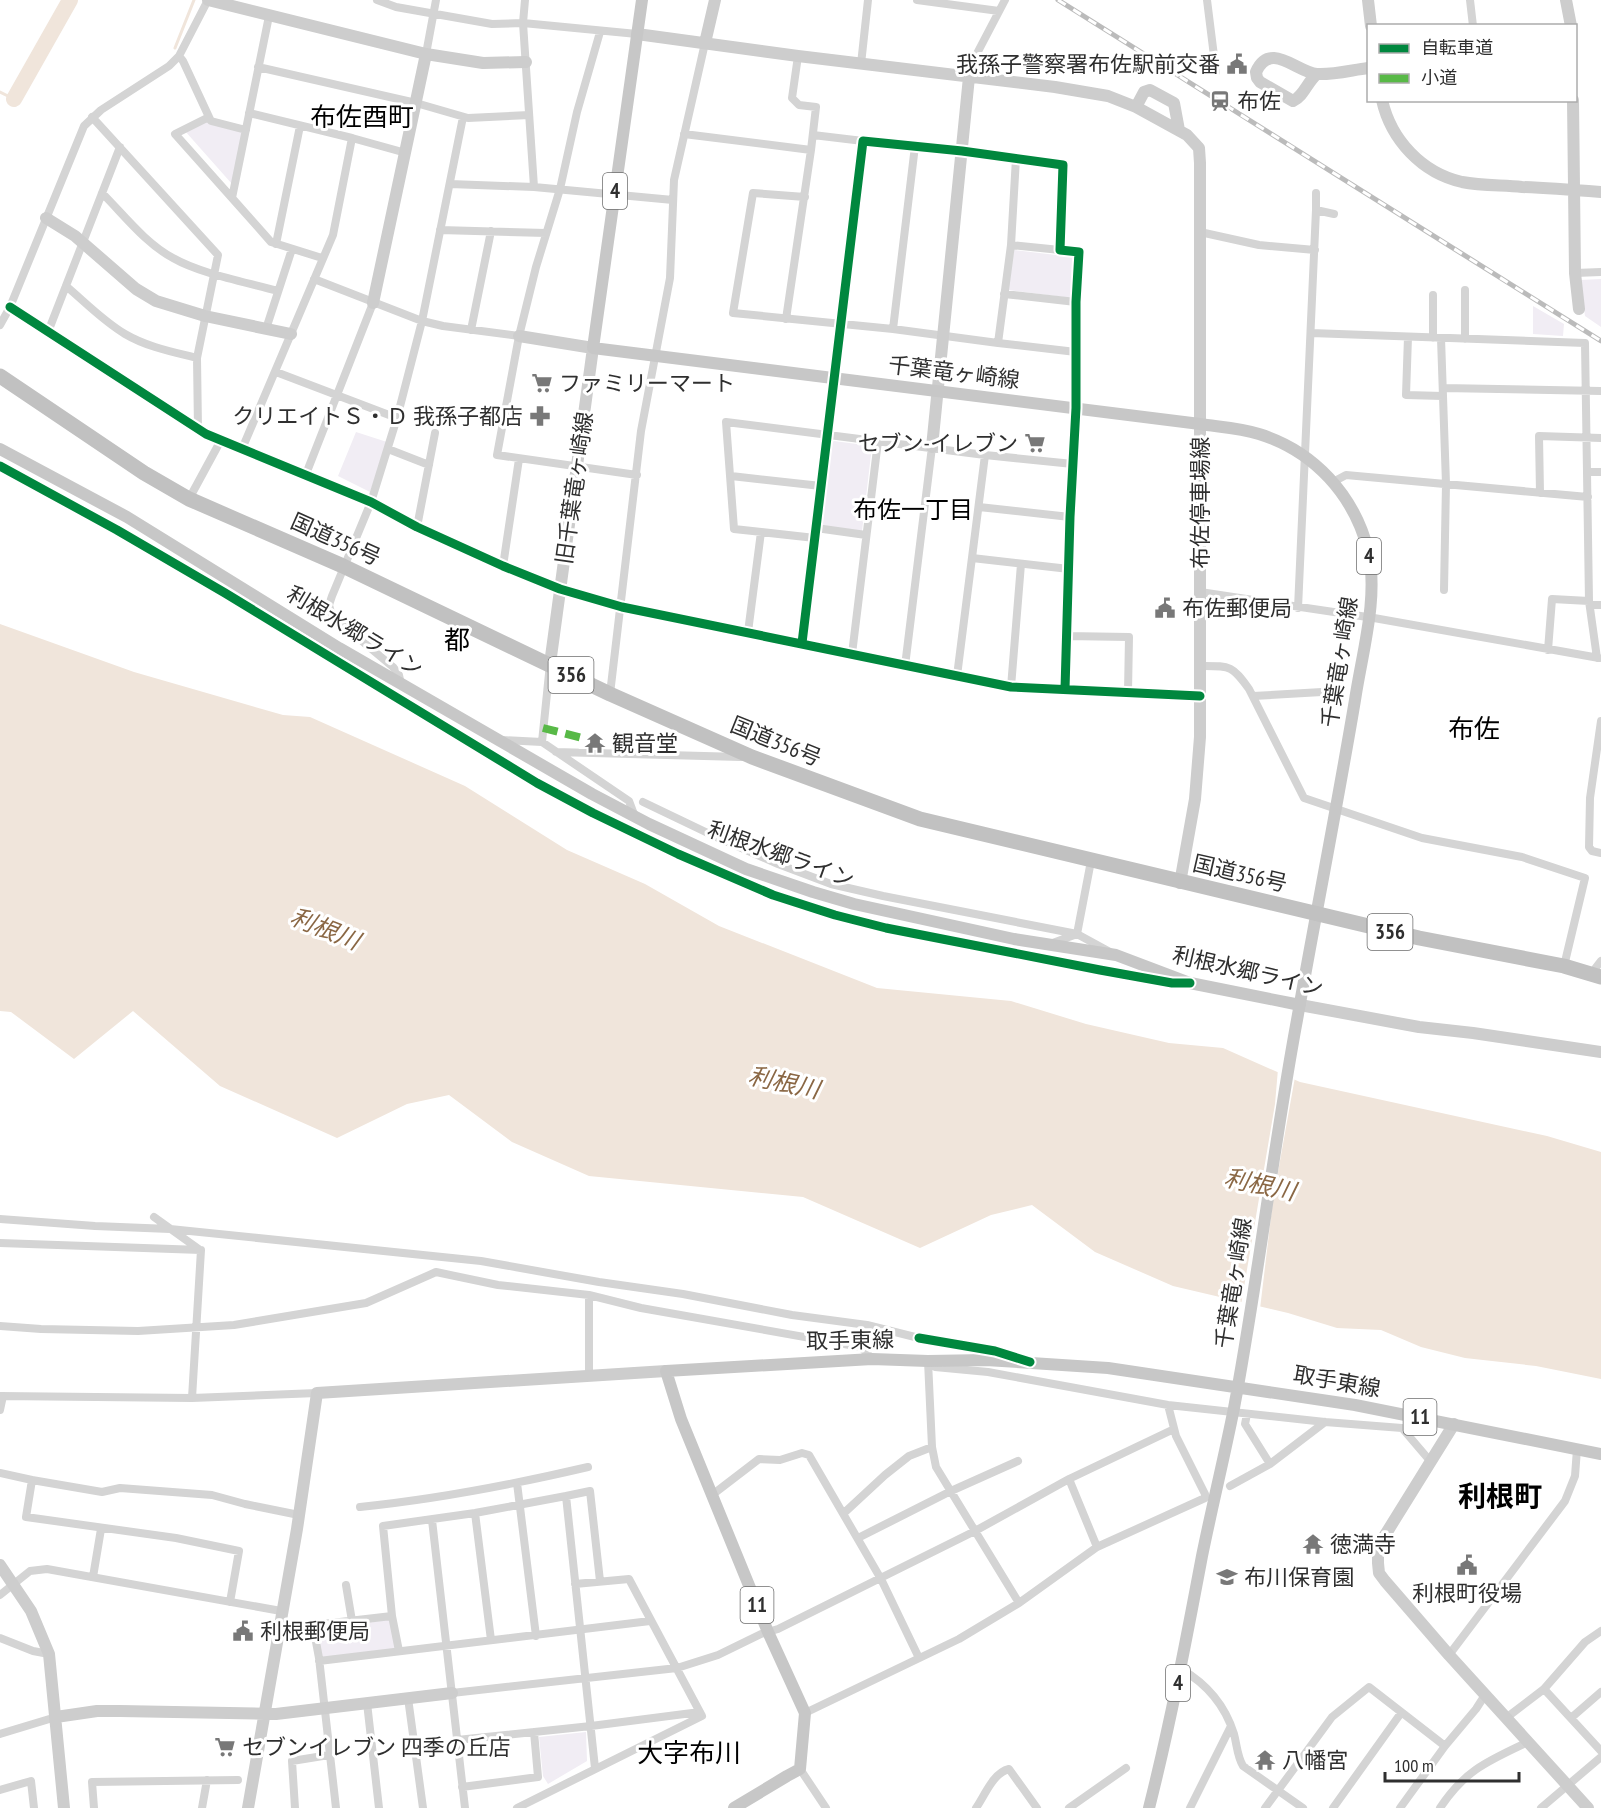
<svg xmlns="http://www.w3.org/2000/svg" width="1601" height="1808" font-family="'PT Sans Narrow','Noto Sans JP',sans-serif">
<rect width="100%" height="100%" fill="#fff"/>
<path fill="#f1edf4" d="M 208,119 L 243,131 L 232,184 L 185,131 Z
M 1014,250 L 1073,257 L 1072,298 L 1008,290 Z
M 1601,279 L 1601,327 L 1585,316 L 1580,280 Z
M 1533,306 L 1564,324 L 1563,336 L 1533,334 Z
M 356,432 L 387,442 L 370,492 L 338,476 Z
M 834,441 L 872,446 L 862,531 L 820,526 L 830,444 Z
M 391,1619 L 396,1649 L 319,1658 L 317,1627 Z
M 586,1732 L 587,1761 L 548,1784 L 543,1776 L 539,1737 Z"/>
<path fill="#f0e5db" d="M 0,624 L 134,672 L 283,715 L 310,717 L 465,786 L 567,850 L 645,884 L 719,926 L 877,988 L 1011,1001 L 1086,1024 L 1169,1043 L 1223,1048 L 1300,1082 L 1547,1136 L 1601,1152 L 1601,1379 L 1536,1366 L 1465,1358 L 1421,1347 L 1381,1330 L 1337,1328 L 1288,1313 L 1173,1286 L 1095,1252 L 1032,1205 L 991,1215 L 920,1248 L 803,1197 L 589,1176 L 512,1142 L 449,1095 L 407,1104 L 337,1138 L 220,1086 L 133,1011 L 74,1059 L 11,1012 L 0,1011 Z"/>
<path fill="#fff" d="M 1278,1069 L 1295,1077 L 1273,1200 L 1260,1309 L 1241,1305 L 1275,1104 Z"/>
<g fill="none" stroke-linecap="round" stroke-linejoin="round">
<path stroke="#f0e5db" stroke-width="3" d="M 175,48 L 194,0
M 0,92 L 14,99"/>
<path stroke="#f0e5db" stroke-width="16" d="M 14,99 L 70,0"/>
<path stroke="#d4d4d4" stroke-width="8" d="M 377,0 L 396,7 L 492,24 L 523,23 L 637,34
M 525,0 L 523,23 L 534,187 L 673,200
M 917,0 L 999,11
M 1207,0 L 1216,72
M 1470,0 L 1473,26
M 600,32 L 577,112 L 560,189 L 536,267 L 519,336 L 497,455 L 637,475
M 426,54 L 436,0
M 179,56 L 183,61 L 209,117 L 175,134 L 232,198 L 269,16
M 861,64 L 868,0
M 258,67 L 416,103 L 468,118 L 529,115
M 969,77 L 972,63 L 1005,0
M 249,113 L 352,138
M 92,117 L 218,255 L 197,358 L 198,429
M 209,117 L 211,121 L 246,130
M 684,134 L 811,150 L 816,107 L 799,105 L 792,98 L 798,56
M 813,135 L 863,141
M 450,184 L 534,187
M 102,193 C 124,215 145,243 173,258 C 201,274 246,282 278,291
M 1316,193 L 1316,210 L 1334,214
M 805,197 L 753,193 L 733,313 L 893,329 L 998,343
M 232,198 L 271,242 L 322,258
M 440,230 L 546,233
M 1200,232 L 1259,245 L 1315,250
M 276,244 L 300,126
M 1011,245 L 1016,158
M 1060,250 L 1011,245 L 998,343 L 1076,352
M 1575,273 L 1601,272
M 314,279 L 422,321 L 443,326 L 519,336
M 66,286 C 85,302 103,321 125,334 C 147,347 173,352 197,358
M 1004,294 L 1076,302
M 1433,295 L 1433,338
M 10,307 L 206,434 L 371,502 L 417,527 L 503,566 L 560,589 L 622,607 L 1011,687 L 1200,696
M 786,319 L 811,150
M 0,325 L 10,307 L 84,126 L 101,110 L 169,66 L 179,56 L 208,0
M 266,329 L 292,249
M 893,329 L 915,146
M 471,330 L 491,231
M 48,332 L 120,147
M 1311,333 L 1585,343 L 1589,601 L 1597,658
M 1408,337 L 1406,395 L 1443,396
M 1441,338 L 1446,484 L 1444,590
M 1465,339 L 1465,290
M 276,372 L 397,418
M 1443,388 L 1601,391
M 242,449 L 333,235 L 352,138 L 406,153
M 388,449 L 429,465
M 1588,472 L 1601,472
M 306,474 L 373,303
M 731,476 L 821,486
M 1333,482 L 1346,475 L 1588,497
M 1540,493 L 1539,436 L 1601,438
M 189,499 L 221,440
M 979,507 L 1070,517
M 417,527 L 435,433
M 816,528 L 866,535
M 815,538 L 734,529 L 726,422 L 985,455 L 1073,464
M 972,558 L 1069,569
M 503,566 L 519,459
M 1200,592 L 1374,618 L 1599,658
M 1590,605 L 1601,605
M 1298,608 L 1316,210
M 748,632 L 761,532
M 1066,636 L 1129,637 L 1128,692
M 802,643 L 863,141 L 962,151 L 1063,165 L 1060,250 L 1079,252 L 1076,302 L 1076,408 L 1070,517 L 1065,689
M 1548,650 L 1552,599 L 1589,601
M 852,654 L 878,441
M 905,666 L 932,447
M 1201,666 C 1230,666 1232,665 1249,689 L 1304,798 L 1422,838 L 1522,857 L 1585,878 L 1564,966
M 957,676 L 985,455
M 401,684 L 399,675 L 393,667 L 332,616 L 329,605 L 332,596 L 371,502 L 397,418 L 422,321 L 463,117
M 1011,687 L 1021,564
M 610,694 L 641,431 L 670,278 L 674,180 L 705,43
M 1253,696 L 1322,692
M 1601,721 L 1590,798 L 1589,847 L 1592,851 L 1601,853
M 502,740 L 542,742 L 629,801 L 635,817
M 542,742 L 550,664
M 556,752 L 741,757
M 643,802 L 714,836 L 778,864 L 831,884 L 883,896 L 1077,934 L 1110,952
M 1077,934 L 1091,861
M 1050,944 L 1077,934
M 1591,974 L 1601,961
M 154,1217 L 200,1250
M 0,1219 L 95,1226 L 170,1229 L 481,1261 L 599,1282 L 683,1294 L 792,1315 L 867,1325 L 919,1338 L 995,1351 L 1021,1359
M 0,1243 L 201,1250 L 192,1398
M 589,1295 L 589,1375
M 0,1326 L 41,1329 L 138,1331 L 234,1325 L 366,1303 L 436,1272 L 498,1285 L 589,1295 L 641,1308 L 861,1347 L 872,1359
M 928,1361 L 932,1447 L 936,1467 L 1019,1603
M 929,1361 L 935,1367 L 988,1372 L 1168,1405 L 1325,1422 L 1402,1428 L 1431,1462
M 0,1396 L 192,1398 L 317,1393
M 0,1410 L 3,1396
M 1247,1414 L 1245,1424 L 1270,1464
M 0,1473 L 32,1480 L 26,1517 L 176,1538 L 239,1551 L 230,1602
M 1069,1479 L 1097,1547
M 32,1480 L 102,1492 L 120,1488 L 212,1495 L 245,1504 L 299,1515
M 517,1483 L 536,1636
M 1230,1486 L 1270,1464 L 1325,1422
M 712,1495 L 759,1459 L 780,1460 L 802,1453 L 809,1455 L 881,1579 L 919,1658
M 566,1496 L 590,1491 L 600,1581
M 360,1507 C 438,1499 511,1485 588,1467
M 475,1513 L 491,1640
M 844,1513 L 885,1475 L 909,1456 L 932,1447
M 432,1520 L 465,1808
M 858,1538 L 951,1491 L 1018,1461
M 93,1577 L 101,1529
M 346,1585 L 352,1621
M 0,1595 L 30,1571 L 47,1569 L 281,1611
M 392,1616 L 399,1651
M 313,1626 L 319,1658 L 336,1808
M 279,1629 L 392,1616 L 383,1526 L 475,1513 L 566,1496 L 595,1768
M 0,1638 L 33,1651 L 49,1654
M 1449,1655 L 1565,1501 L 1575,1476 L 1577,1449
M 319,1661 L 650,1621
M 1181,1669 C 1207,1684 1225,1705 1234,1734 C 1237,1745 1237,1756 1243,1766 L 1303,1808
M 1544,1689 L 1601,1751
M 452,1693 L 677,1668 L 718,1655 L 761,1634 L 778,1629 L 975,1531 L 1069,1479 L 1174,1429
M 408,1698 L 423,1808
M 367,1703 L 379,1808
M 805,1713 L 959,1639 L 1019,1603 L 1097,1547 L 1205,1498 L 1205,1494 L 1176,1436 L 1168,1405
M 1506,1718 L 1544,1689 L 1585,1642 L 1601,1631
M 1571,1718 L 1601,1692
M 0,1734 L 56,1717
M 457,1740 L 591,1726 L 700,1712
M 800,1769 L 826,1808
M 462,1787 L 538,1777 L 534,1732
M 0,1790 L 31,1781 L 34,1808
M 94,1808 L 92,1782 L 238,1780
M 202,1808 L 207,1780
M 295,1808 L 292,1761 L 329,1755
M 517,1808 L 702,1716 L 629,1579 L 575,1584
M 976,1808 C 985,1795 993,1773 1009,1769 L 1037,1808
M 1069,1808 L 1126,1768
M 1190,1808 L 1231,1726
M 1265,1808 L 1332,1717 L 1369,1687 L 1445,1746
M 1333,1808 L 1401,1713
M 1400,1808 L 1445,1746 L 1476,1709 L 1485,1695
M 1440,1808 C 1465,1770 1488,1761 1528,1742
M 1541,1808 L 1601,1757"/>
<path stroke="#cdcdcd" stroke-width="12" d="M 208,0 L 426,54 L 483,63 L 526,62
M 1368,0 L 1371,26
M 1566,0 L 1571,26
M 637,34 L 798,56 L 1055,87 L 1108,96 L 1136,107 L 1187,135 L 1199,148 L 1200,163 L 1200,737 L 1195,799 L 1180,883
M 705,43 L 715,0
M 1317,74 C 1307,82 1304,96 1293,101 L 1260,82 L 1257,78 L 1256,72 C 1270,40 1298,73 1317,74 C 1333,75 1352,70 1368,68
M 1382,100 C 1391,140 1422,173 1462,182 C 1482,186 1502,185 1522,187 C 1549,188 1575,190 1601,192
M 1573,100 L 1575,273 L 1579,309
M 1136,107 L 1144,92 L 1150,90 L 1174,103 L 1179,130
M 46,218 L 75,236 L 136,289 L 156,301 L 205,316 L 291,334
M 373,303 L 426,54
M 519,336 L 593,348 L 550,664
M 932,447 L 969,77
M 1300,1005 L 1419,1027 L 1473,1033 L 1601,1052
M 1454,1424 L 1382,1540 L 1378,1552 L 1378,1563 L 1379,1573 L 1385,1581 L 1449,1655 L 1588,1808
M 0,1565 L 31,1611 L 49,1654 L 64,1808
M 56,1717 L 97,1711 L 120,1711 L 276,1714 L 452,1693
M 248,1808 L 297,1529 L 317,1393 L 666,1371"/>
<path stroke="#c7c7c7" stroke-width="12" d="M 642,0 L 593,348 L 1200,424 C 1220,427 1240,428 1259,434 C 1314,451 1354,495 1368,550 C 1379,597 1362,653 1355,700 C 1337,807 1316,913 1297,1020 C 1273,1149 1258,1280 1234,1408 C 1224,1458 1212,1507 1202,1556 C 1186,1641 1170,1725 1149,1808
M 0,449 L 127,517 L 339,648 L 592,794 L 649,824 L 746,869 L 813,892 L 854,904 L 1014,939 L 1116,955 L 1190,983 L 1300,1005
M 734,1808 L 787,1776 L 800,1769 L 805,1713 L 768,1632 L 712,1495 L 681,1419 L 666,1371 L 872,1359 L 928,1361 L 986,1360 L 1108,1368 L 1355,1405 L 1601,1454"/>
<path stroke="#c1c1c1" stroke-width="15" d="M 0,376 L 144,473 L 189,499 L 343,566 L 610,694 L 752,757 L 920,819 L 1419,938 L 1564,966 L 1601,977"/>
<g stroke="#bbb" stroke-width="5">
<path id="rail" d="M 1058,0 L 1601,341"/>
</g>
<use href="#rail" stroke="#fff" stroke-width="3" stroke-dasharray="9" stroke-linecap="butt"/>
<path stroke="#58b947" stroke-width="8" stroke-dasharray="15 8" stroke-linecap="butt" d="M 543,728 L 582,738"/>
<g stroke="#fff" stroke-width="13">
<path id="cycleway" d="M 10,307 L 206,434 L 371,502 L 417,527 L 503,566 L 560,589 L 622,607 L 1011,687 L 1200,696
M 0,466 L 117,530 L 225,593 L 537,783 L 593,813 L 678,854 L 773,895 L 835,915 L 886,928 L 1100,970 L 1172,983 L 1190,983
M 802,643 L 863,141 L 962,151 L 1063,165 L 1060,250 L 1079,252 L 1076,302 L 1076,408 L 1070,517 L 1065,689
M 919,1338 L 995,1351 L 1030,1362"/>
</g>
<use href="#cycleway" stroke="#00873e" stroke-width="9"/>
</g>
<defs>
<g id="civic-bare" transform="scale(1.62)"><path d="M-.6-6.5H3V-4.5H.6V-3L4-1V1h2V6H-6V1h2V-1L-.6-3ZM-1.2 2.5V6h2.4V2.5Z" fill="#787878" stroke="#fff" stroke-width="2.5" paint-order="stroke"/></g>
<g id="station-bare" transform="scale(1.62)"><path d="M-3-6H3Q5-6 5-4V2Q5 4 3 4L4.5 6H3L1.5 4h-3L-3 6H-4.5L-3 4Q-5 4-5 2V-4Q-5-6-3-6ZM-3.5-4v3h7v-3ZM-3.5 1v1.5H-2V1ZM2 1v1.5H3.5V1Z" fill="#787878" stroke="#fff" stroke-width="2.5" paint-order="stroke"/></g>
<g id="supermarket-bare" transform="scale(1.62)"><path d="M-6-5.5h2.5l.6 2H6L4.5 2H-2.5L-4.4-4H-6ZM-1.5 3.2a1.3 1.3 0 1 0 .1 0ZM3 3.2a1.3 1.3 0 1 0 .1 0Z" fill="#787878" stroke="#fff" stroke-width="2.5" paint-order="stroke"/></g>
<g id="pharmacy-bare" transform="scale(1.62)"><path d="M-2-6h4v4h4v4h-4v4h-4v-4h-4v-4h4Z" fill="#787878" stroke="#fff" stroke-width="2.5" paint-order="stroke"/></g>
<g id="temple-bare" transform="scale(1.62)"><path d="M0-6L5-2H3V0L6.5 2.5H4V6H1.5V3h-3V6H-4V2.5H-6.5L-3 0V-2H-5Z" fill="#787878" stroke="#fff" stroke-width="2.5" paint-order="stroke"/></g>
<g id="school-bare" transform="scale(1.62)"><path d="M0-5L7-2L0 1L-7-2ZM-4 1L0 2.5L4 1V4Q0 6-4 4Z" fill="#787878" stroke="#fff" stroke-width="2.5" paint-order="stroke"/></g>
</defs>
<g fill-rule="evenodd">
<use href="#civic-bare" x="1237" y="64"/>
<use href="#station-bare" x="1220" y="101"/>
<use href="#supermarket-bare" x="542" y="383"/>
<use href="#pharmacy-bare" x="540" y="416"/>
<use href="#supermarket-bare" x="1035" y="443"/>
<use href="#civic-bare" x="1165" y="608"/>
<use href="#temple-bare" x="595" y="743"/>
<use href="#temple-bare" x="1313" y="1544"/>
<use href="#civic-bare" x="1467" y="1565"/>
<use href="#school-bare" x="1227" y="1577"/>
<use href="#civic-bare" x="243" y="1631"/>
<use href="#supermarket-bare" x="225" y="1747"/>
<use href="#temple-bare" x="1265" y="1760"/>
</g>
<g text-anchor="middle" stroke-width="6" stroke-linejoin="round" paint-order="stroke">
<g fill="#fff" stroke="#6d6d6d" stroke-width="1.5">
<rect x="603" y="173" width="24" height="36" rx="4.5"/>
<rect x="1357" y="538" width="24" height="36" rx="4.5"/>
<rect x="548.5" y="657" width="45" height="36" rx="4.5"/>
<rect x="1367.5" y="914" width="45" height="36" rx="4.5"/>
<rect x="1403.5" y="1399" width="33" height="36" rx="4.5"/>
<rect x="740.5" y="1587" width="33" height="36" rx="4.5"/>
<rect x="1166" y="1665" width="24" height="36" rx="4.5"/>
</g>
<g font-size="21" font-weight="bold" fill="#2f2f2f">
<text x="615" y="198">4</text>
<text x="1369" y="563">4</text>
<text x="571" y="682">356</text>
<text x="1390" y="939">356</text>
<text x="1420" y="1424">11</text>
<text x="757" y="1612">11</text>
<text x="1178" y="1690">4</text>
</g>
<g font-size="22" fill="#2f2f2f" stroke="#fff" text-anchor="start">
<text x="1220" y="72" text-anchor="end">我孫子警察署布佐駅前交番</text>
<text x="1237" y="109">布佐</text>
<text x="559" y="391">ファミリーマート</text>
<text x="523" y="424" text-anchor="end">クリエイトＳ・Ｄ 我孫子都店</text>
<text x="1018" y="451" text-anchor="end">セブン-イレブン</text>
<text x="1182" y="616">布佐郵便局</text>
<text x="612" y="751">観音堂</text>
<text x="1330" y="1552">徳満寺</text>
<text x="1244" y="1585">布川保育園</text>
<text x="1467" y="1601" text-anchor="middle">利根町役場</text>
<text x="260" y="1639">利根郵便局</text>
<text x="242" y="1755">セブンイレブン 四季の丘店</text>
<text x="1282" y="1768">八幡宮</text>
</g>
<g font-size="22" fill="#2f2f2f" stroke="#fff">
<text transform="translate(954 372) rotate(7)" y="8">千葉竜ヶ崎線</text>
<text transform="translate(574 488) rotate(-82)" y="8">旧千葉竜ヶ崎線</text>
<text transform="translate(1200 503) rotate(-90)" y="8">布佐停車場線</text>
<text transform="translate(336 539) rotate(24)" y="8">国道356号</text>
<text transform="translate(355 631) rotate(31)" y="8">利根水郷ライン</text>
<text transform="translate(1339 662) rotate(-81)" y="8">千葉竜ヶ崎線</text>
<text transform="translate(776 741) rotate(22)" y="8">国道356号</text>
<text transform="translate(781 854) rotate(20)" y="8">利根水郷ライン</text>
<text transform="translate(1240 873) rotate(13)" y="8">国道356号</text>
<text transform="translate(1248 971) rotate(13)" y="8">利根水郷ライン</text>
<text transform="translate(1233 1283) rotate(-81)" y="8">千葉竜ヶ崎線</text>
<text transform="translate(850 1340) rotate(-1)" y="8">取手東線</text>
<text transform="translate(1337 1381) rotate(10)" y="8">取手東線</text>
</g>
<g font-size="24" fill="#000" stroke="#fff">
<text x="913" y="518">布佐一丁目</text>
</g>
<g font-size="24" font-style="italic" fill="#8a6744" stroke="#fff">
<text transform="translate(325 929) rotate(22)" y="8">利根川</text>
<text transform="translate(784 1083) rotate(12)" y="8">利根川</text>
<text transform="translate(1260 1185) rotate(12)" y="8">利根川</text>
</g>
<g font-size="26" fill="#000" stroke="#fff">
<text x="362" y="126">布佐酉町</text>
<text x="457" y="649">都</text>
<text x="1474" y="738">布佐</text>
<text x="689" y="1762">大字布川</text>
</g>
<g font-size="28" font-weight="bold" fill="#000" stroke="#fff">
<text x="1500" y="1506">利根町</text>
</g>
</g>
<rect x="1367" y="24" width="210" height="78" fill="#ffffff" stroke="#acacac" stroke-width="1.5"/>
<rect x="1379" y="44" width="30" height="9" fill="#00873e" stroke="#acacac" stroke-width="1.5"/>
<text x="1421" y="54" font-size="18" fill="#2f2f2f">自転車道</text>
<rect x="1379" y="74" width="30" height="9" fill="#58b947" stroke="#acacac" stroke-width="1.5"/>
<text x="1421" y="84" font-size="18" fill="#2f2f2f">小道</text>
<path d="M1385 1772v9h134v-9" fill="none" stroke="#2f2f2f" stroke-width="3"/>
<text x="1394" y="1772" font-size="18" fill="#2f2f2f" stroke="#ffffff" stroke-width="4.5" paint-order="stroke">100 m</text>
</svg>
